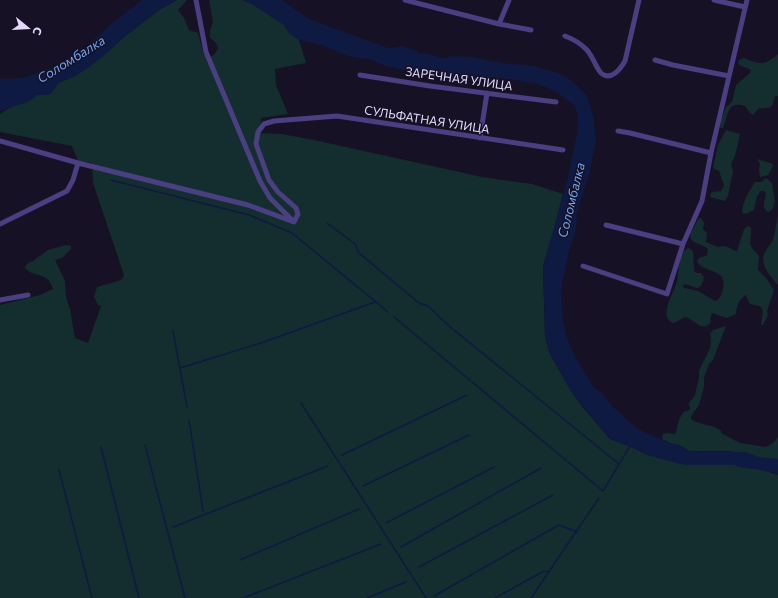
<svg xmlns="http://www.w3.org/2000/svg" width="778" height="598" font-family="Commissioner,sans-serif">
<rect width="100%" height="100%" fill="#171125"/>
<path fill="#142d2f" d="M 177,0 L 187,0 L 178,10 L 184,18 L 189,30 L 198,33 L 204,55 L 211,57 C 220,50 220,45 210,38 L 210,31 L 213,22 L 209,0 L 242,0 L 252,4 L 283,24 L 289,33 L 299,40 L 306,63 L 275,69 L 276,85 L 288,114 L 261,118 L 260,133 L 282,134 L 314,140 L 482,177 L 532,184 L 563,194 L 554,229 L 543,266 L 545,336 L 549,352 L 571,391 L 581,405 L 610,439 L 629,446 L 648,455 L 689,465 L 735,465 L 763,470 L 778,475 L 778,598 L 0,598 L 0,305 L 40,295 L 53,289 C 48,270 30,278 25,267 L 28,263 L 33,261 L 48,250 L 66,245 L 71,246 L 71,249 L 62,258 L 55,260 L 65,281 L 66,297 L 70,309 L 75,338 L 88,343 L 101,306 L 98,305 L 94,297 L 97,287 L 121,280 L 124,275 L 93,183 L 92,163 L 78,161 L 72,146 L 0,132 L 0,114 L 9,108 L 29,101 L 37,95 L 48,95 L 52,92 L 58,83 L 73,77 L 86,69 L 103,56 L 123,38 L 159,10 Z
M 778,54 L 778,96 L 775,96 C 771,112 772,106 758,109 L 753,115 L 750,113 L 745,106 C 727,100 728,116 723,128 L 720,128 L 721,120 L 726,107 L 732,102 L 736,85 L 750,73 L 751,70 L 739,65 L 738,62 L 739,60 L 744,58 C 760,64 763,67 778,54 Z
M 726,130 L 740,134 L 735,156 L 731,164 L 733,171 L 728,196 L 725,201 L 710,197 L 710,195 L 712,192 L 721,191 L 724,185 L 719,171 L 713,168 L 718,145 Z
M 757,159 L 773,164 L 772,168 L 768,175 L 760,177 L 759,169 L 760,164 Z
M 766,178 L 772,183 L 775,202 L 772,210 L 768,212 C 761,208 765,201 766,194 L 764,191 L 761,191 L 757,196 L 754,210 L 748,213 L 744,214 L 742,212 C 743,201 749,191 755,182 L 761,182 Z
M 778,215 L 778,285 C 771,277 760,265 764,254 C 766,249 770,245 773,240 C 774,238 777,219 778,215 Z
M 699,218 L 701,218 L 704,223 L 703,229 L 707,233 L 706,242 L 718,247 L 723,246 L 728,247 L 735,251 L 737,251 L 744,229 L 748,226 L 751,228 C 752,235 748,242 752,248 C 754,251 757,253 759,256 L 758,270 L 766,278 L 774,290 L 767,311 L 768,315 L 763,325 L 761,325 C 761,320 766,309 759,306 C 756,305 752,305 749,303 L 746,295 C 739,298 736,308 736,314 L 727,318 L 712,313 L 710,319 L 711,322 C 703,334 694,319 685,317 L 674,323 C 657,319 674,292 677,282 C 679,273 678,253 688,248 L 693,251 L 694,271 L 696,273 L 701,273 L 704,278 L 701,286 L 698,288 C 693,288 689,284 684,284 L 683,287 L 685,288 L 698,291 L 715,301 C 723,298 725,285 722,277 C 715,269 700,270 697,261 C 700,255 703,258 707,255 L 708,249 C 703,244 695,245 690,238 L 691,233 Z
M 726,326 L 713,360 L 709,364 L 704,378 L 704,387 L 699,405 L 691,416 L 691,419 C 700,426 712,423 721,431 L 721,433 L 740,443 L 766,447 L 774,442 L 778,437 L 778,464 L 729,451 L 689,451 L 681,446 L 670,443 L 662,439 L 663,434 L 667,433 L 675,434 C 678,428 678,417 684,412 C 686,411 688,411 690,409 L 690,407 L 688,404 L 693,398 L 695,395 L 699,377 L 699,371 L 710,348 L 711,338 L 710,334 L 713,330 Z"/>
<path fill="#0e1a41" d="M 142,0 L 177,0 L 159,10 L 123,38 L 103,56 L 86,69 L 73,77 L 58,83 L 52,92 L 48,95 L 37,95 L 29,101 L 0,111 L 0,79 L 10,79 L 23,78 L 51,68 L 87,46 L 111,24 Z
M 242,0 L 282,0 L 309,19 L 385,47 L 390,48 L 402,46 L 418,51 L 419,54 L 425,53 L 443,58 L 453,56 L 472,57 L 503,63 L 534,66 L 558,73 L 569,79 L 583,91 L 587,96 L 593,115 L 596,139 L 589,175 L 577,212 L 576,230 L 569,251 L 562,285 L 561,300 L 563,321 L 566,335 L 574,355 L 594,388 L 601,392 L 613,407 L 635,427 L 644,432 L 670,443 L 681,446 L 689,451 L 745,452 L 759,457 L 778,459 L 778,475 C 766,468 743,470 735,465 L 689,465 L 680,464 L 648,455 L 629,446 L 610,439 L 571,391 L 549,352 L 545,336 L 543,266 L 567,182 L 577,133 L 578,115 L 574,105 L 555,91 L 538,84 L 510,79 L 489,77 L 455,79 L 416,73 L 385,66 L 372,60 L 348,56 L 321,45 L 299,40 L 289,33 L 283,24 L 252,4 Z"/>
<g fill="none" stroke-linecap="round" stroke-linejoin="round">
<path stroke="#0e1a41" stroke-width="1.5" d="M 111,180 L 249,215 L 292,233 L 388,312
M 327,223 L 355,244 L 359,253 L 419,303 L 428,306 L 449,326 L 619,464
M 394,317 L 603,491 L 630,446
M 173,331 L 187,407
M 180,368 L 261,343 L 375,302
M 301,403 L 426,598
M 189,420 L 203,511
M 145,445 L 185,598
M 101,447 L 139,598
M 342,455 L 467,395
M 59,470 L 92,598
M 363,486 L 469,435
M 386,523 L 494,467
M 173,527 L 328,466
M 401,547 L 541,468
M 240,560 L 359,509
M 419,567 L 553,495
M 434,596 L 559,525 L 577,532
M 243,598 L 381,544
M 367,598 L 406,582
M 495,598 L 544,571 L 548,572
M 531,598 L 599,498"/>
<path stroke="#4a3f81" stroke-width="5" d="M 196,0 L 206,52 L 260,181 L 270,198 L 293,221
M 405,0 L 499,24 L 531,30
M 714,0 L 745,7
M 499,24 L 509,0
M 565,36 C 573,39 580,43 586,49 C 593,56 596,68 601,73 C 611,82 621,68 625,61 L 639,0
M 655,60 L 673,65 L 729,76
M 360,75 L 430,86 L 556,102
M 618,131 L 630,133 L 711,153
M 480,138 L 487,93
M 0,141 L 78,163 L 248,205 L 294,222 L 298,214 L 296,208 L 278,192 L 269,180 L 256,144 L 258,132 L 264,124 L 274,121 L 337,116 L 563,150
M 0,224 L 67,191 L 73,180 L 78,163
M 606,225 L 683,244
M 583,266 L 667,294 L 683,244 L 702,201 L 711,153 L 747,0
M 0,300 L 28,295"/>
</g>
<g text-anchor="middle" stroke-width="3" stroke-linejoin="round" paint-order="stroke">
<g font-size="12" fill="#e1d8fc" stroke="#171125">
<text transform="translate(459 79) rotate(8)" y="4">ЗАРЕЧНАЯ УЛИЦА</text>
<text transform="translate(427 120) rotate(9)" y="4">СУЛЬФАТНАЯ УЛИЦА</text>
</g>
<g font-size="13" font-style="italic" fill="#6ea5f5" stroke="#171125">
<text transform="translate(71 59) rotate(-32)" y="5">Соломбалка</text>
<text transform="translate(571 200) rotate(-76)" y="5">Соломбалка</text>
</g>
</g>
<g transform="translate(28 28) rotate(108)" stroke="#171125" stroke-width="3" paint-order="stroke">
<path d="M0-3L7 15L0 10L-7 15Z" fill="#e1d8fc"/>
<text y="-6" font-size="11" font-weight="bold" text-anchor="middle" fill="#e1d8fc">С</text>
</g>
</svg>
